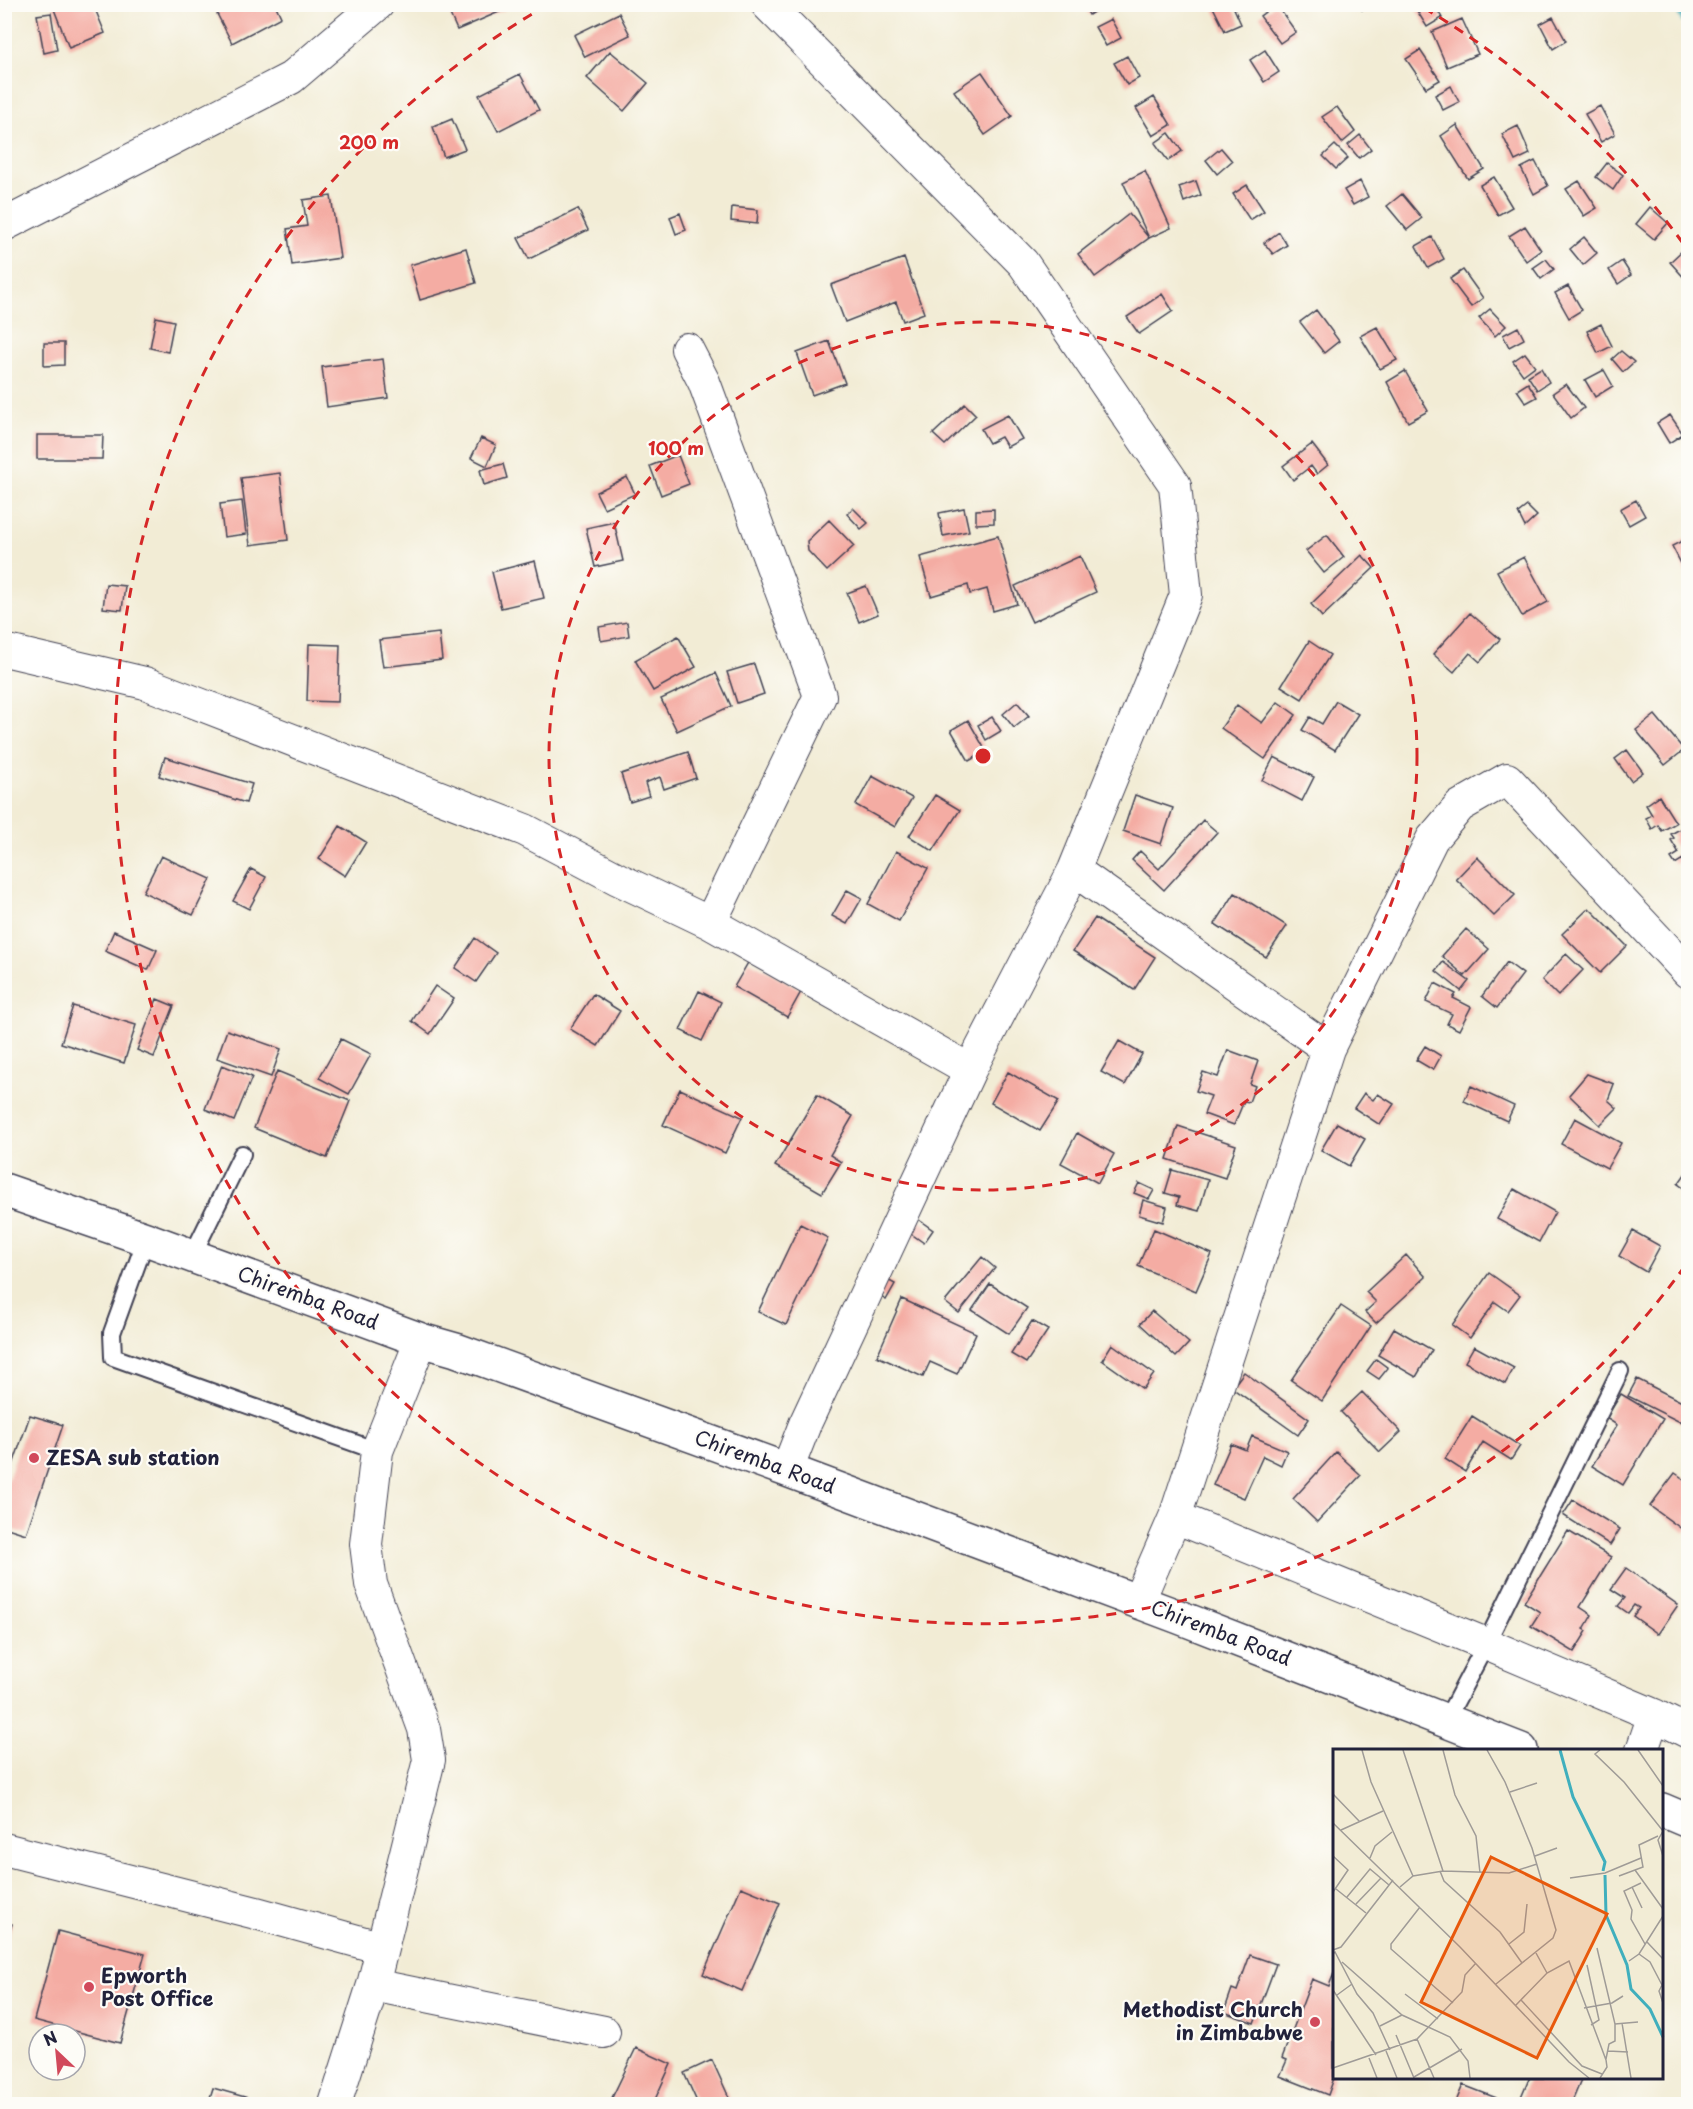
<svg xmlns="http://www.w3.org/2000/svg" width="1693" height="2109" font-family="'Playpen Sans',sans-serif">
<rect width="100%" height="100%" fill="#fdfcf7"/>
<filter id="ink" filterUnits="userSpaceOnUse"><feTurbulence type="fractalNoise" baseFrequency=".0167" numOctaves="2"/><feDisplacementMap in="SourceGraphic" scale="12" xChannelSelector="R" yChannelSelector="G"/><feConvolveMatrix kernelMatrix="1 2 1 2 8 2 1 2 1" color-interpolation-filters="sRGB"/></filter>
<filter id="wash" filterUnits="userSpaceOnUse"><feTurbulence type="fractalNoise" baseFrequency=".008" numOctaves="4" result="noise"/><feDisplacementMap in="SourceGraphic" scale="24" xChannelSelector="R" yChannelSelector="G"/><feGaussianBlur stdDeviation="1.35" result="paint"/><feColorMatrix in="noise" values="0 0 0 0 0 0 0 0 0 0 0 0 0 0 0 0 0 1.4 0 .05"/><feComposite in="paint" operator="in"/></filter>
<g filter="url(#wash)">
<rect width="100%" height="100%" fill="#f2ecd5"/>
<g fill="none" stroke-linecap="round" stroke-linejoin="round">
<path stroke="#40afbd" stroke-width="9" d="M 1677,4 L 1688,25"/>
</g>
<g id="blocks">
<path fill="#f4aca3" d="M 52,4 L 93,4 L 105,33 L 69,48 Z
M 212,4 L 275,4 L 281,17 L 232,43 Z
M 467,4 L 504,4 L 506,9 L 457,30 L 449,12 Z
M 1083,4 L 1106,4 L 1089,15 Z
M 1219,4 L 1232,4 L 1241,24 L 1225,31 L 1213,7 Z
M 1276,4 L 1296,32 L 1280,43 L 1260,16 Z
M 1358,4 L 1371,4 L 1362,10 Z
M 1417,4 L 1434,4 L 1442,18 L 1427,27 L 1414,6 Z
M 51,13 L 57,50 L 44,53 L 37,15 Z
M 619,13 L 630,35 L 585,57 L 574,35 Z
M 1553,17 L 1566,41 L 1553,49 L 1540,24 Z
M 1111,19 L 1121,38 L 1106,46 L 1095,27 Z
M 1462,19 L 1478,54 L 1447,67 L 1432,32 Z
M 1265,50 L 1279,72 L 1264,82 L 1250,60 Z
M 1420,50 L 1440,80 L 1426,88 L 1406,59 Z
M 610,51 L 648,83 L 624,111 L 587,78 Z
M 1127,56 L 1139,78 L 1127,85 L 1114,63 Z
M 982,72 L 1012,116 L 985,135 L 954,91 Z
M 520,74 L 539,110 L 498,131 L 479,95 Z
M 1451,86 L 1459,102 L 1443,110 L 1435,95 Z
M 1154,97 L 1171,125 L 1153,136 L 1136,108 Z
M 1600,106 L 1615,134 L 1601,142 L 1585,114 Z
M 1337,107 L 1355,132 L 1342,143 L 1322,117 Z
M 452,119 L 465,149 L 444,157 L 433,127 Z
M 1457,125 L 1484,169 L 1468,179 L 1441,136 Z
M 1518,126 L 1530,154 L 1515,161 L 1502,134 Z
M 1169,133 L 1182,151 L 1168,161 L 1155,143 Z
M 1360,135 L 1371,149 L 1359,158 L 1348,145 Z
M 1335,145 L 1348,158 L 1336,169 L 1323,156 Z
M 1221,148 L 1232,161 L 1217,174 L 1206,160 Z
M 1535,161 L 1548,186 L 1534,194 L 1521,168 Z
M 1607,163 L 1623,175 L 1613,190 L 1596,177 Z
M 1145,171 L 1171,228 L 1149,238 L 1123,182 Z
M 1494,177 L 1512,207 L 1498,215 L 1480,185 Z
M 1196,181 L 1201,195 L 1184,202 L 1179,187 Z
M 1360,181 L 1368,197 L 1353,205 L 1344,190 Z
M 1579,181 L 1597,208 L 1584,216 L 1566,189 Z
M 1247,185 L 1264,211 L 1250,220 L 1233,194 Z
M 1402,194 L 1422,218 L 1407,230 L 1387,206 Z
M 331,196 L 340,258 L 292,265 L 287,229 L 307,226 L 303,200 Z
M 732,207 L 758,210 L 757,224 L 731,221 Z
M 1650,207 L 1668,223 L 1654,239 L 1636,224 Z
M 578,209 L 588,230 L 529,259 L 518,238 Z
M 680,213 L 686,230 L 676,234 L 670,217 Z
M 1129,214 L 1149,238 L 1095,277 L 1078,254 Z
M 1525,226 L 1541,250 L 1526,261 L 1509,236 Z
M 1279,232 L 1287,245 L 1273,254 L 1264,243 Z
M 1432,237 L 1444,259 L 1428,268 L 1416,246 Z
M 1584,237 L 1597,253 L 1583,265 L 1570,249 Z
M 1687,246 L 1688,248 L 1688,282 L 1670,262 Z
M 466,248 L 476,283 L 420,300 L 410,265 Z
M 904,258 L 924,313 L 903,321 L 896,302 L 845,322 L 831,285 Z
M 1546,259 L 1554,269 L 1541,279 L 1533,268 Z
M 1622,261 L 1631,275 L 1618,284 L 1609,270 Z
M 1463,270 L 1483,298 L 1471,307 L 1450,279 Z
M 1568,286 L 1582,310 L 1569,318 L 1555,293 Z
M 1162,294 L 1173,311 L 1139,334 L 1127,317 Z
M 1490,309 L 1506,326 L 1495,336 L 1479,318 Z
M 1316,310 L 1339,341 L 1324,353 L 1300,322 Z
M 156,317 L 174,321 L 168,352 L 150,348 Z
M 1601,324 L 1612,346 L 1598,353 L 1587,331 Z
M 1377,327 L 1397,360 L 1380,369 L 1360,336 Z
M 1518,327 L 1524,339 L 1509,347 L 1503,335 Z
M 829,341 L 845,383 L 812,395 L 797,353 Z
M 44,343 L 64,343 L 64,365 L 44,366 Z
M 1621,351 L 1634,362 L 1623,372 L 1612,359 Z
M 1525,353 L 1535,366 L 1523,375 L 1513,361 Z
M 383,359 L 388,398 L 327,407 L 322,367 Z
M 1541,368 L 1549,382 L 1537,390 L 1528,376 Z
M 1604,370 L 1613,386 L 1595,397 L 1585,380 Z
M 1405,371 L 1428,411 L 1408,422 L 1387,382 Z
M 1528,383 L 1537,397 L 1526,403 L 1517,390 Z
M 1566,384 L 1584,408 L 1571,418 L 1553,393 Z
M 965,404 L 976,415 L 945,445 L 933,434 Z
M 1008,415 L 1022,439 L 1007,447 L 1001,437 L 989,443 L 981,429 Z
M 1670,415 L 1683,434 L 1669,443 L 1657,423 Z
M 37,435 L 103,435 L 102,459 L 37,459 Z
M 481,438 L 496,445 L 487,466 L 471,458 Z
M 1312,444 L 1328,465 L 1317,474 L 1311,466 L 1293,480 L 1283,466 Z
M 678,455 L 689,484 L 661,495 L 650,466 Z
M 503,464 L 507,478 L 484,485 L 480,470 Z
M 280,473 L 288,540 L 250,545 L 241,478 Z
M 627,477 L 635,494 L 604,508 L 596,492 Z
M 1636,500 L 1645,516 L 1629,525 L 1620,509 Z
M 242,501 L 246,534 L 224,537 L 220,504 Z
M 1527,506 L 1537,516 L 1525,527 L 1518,513 Z
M 853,508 L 868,523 L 861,529 L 847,514 Z
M 964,508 L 969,531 L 943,536 L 939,513 Z
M 994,509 L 994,523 L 976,524 L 976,510 Z
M 829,520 L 854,546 L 827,571 L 808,551 L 807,541 Z
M 614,522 L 623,561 L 595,567 L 586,528 Z
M 1327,535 L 1344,557 L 1324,573 L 1306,551 Z
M 998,536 L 1017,604 L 993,611 L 987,589 L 970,594 L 968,585 L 931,596 L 920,557 Z
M 1688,538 L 1688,577 L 1672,546 Z
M 1362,555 L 1374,568 L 1322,617 L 1311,604 Z
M 1080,556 L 1096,592 L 1032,622 L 1015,586 Z
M 1524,557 L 1548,602 L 1522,616 L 1497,571 Z
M 535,561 L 544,598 L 501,608 L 492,572 Z
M 106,584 L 125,586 L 122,610 L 103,608 Z
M 866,586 L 878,614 L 859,622 L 847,593 Z
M 1470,613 L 1500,639 L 1480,662 L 1470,653 L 1454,672 L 1433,654 Z
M 627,622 L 629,636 L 601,641 L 599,627 Z
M 439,633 L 442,660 L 383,667 L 379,640 Z
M 678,636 L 696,667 L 653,691 L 635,660 Z
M 1309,641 L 1330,655 L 1302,699 L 1281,686 Z
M 309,644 L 340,645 L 338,702 L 307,701 Z
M 754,664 L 764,694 L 737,703 L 727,672 Z
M 716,673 L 731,706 L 677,731 L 661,699 Z
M 1336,701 L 1358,714 L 1335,750 L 1302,730 L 1310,717 L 1322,724 Z
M 1017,702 L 1029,716 L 1014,728 L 1003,714 Z
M 1278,702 L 1296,715 L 1265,759 L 1221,728 L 1237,705 L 1262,723 Z
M 1655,715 L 1684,750 L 1665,765 L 1636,730 Z
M 992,717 L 1001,731 L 986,740 L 978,725 Z
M 968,720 L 986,751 L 969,761 L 951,730 Z
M 1627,750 L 1643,772 L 1631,781 L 1615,759 Z
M 688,752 L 696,778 L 664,789 L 660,777 L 645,783 L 649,796 L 630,802 L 621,774 Z
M 165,757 L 252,784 L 246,803 L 159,776 Z
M 1274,757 L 1314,777 L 1302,801 L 1262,780 Z
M 872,776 L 912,798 L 895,827 L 856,805 Z
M 935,795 L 960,810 L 933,851 L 909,836 Z
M 1135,795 L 1173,808 L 1161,844 L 1123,831 Z
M 1659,796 L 1676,823 L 1662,831 L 1658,825 L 1652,829 L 1646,818 L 1652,815 L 1646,805 Z
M 1203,820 L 1217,832 L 1164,890 L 1132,860 L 1140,851 L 1159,869 Z
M 340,826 L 366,842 L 345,876 L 319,859 Z
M 1680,829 L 1688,839 L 1688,868 L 1683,859 L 1675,864 L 1671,858 L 1679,853 L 1671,840 L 1674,838 L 1671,834 Z
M 896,851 L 928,868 L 899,921 L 868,904 Z
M 161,856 L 211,879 L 193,915 L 143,892 Z
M 1477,857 L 1515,895 L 1494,916 L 1456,879 Z
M 251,869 L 266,877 L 249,909 L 233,901 Z
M 847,890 L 862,898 L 847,924 L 832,916 Z
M 1235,893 L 1287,926 L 1266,957 L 1215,924 Z
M 1589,908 L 1627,946 L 1600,973 L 1562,934 Z
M 1095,918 L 1155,957 L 1134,990 L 1073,951 Z
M 1466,929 L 1489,949 L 1465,976 L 1442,956 Z
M 114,931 L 157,950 L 148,970 L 105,951 Z
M 475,938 L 496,953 L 476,982 L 455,968 Z
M 1566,954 L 1583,970 L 1558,996 L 1542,980 Z
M 749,961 L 802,990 L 787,1017 L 734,987 Z
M 1443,962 L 1469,981 L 1461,991 L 1436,971 Z
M 1507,962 L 1523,974 L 1497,1008 L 1482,996 Z
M 1435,983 L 1456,994 L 1453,998 L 1471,1007 L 1459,1030 L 1447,1024 L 1452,1014 L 1426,1002 Z
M 435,986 L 454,999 L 430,1034 L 412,1021 Z
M 699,991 L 721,1002 L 702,1041 L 680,1030 Z
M 593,994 L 620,1011 L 598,1046 L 570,1029 Z
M 157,999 L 174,1006 L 154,1057 L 137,1050 Z
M 73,1006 L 136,1025 L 124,1063 L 61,1043 Z
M 227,1030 L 281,1049 L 271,1077 L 217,1058 Z
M 341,1039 L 371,1054 L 349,1094 L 319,1078 Z
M 1119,1041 L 1142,1054 L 1125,1085 L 1101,1072 Z
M 1425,1046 L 1441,1056 L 1433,1070 L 1416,1060 Z
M 1228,1050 L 1258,1061 L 1250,1084 L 1255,1086 L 1249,1102 L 1244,1101 L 1234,1125 L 1204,1114 L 1211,1096 L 1196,1091 L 1203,1072 L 1218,1077 Z
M 222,1065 L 252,1077 L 234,1121 L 205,1109 Z
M 277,1071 L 350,1101 L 327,1158 L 254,1128 Z
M 1008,1072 L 1059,1101 L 1040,1131 L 991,1103 Z
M 1587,1074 L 1614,1084 L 1608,1100 L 1617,1108 L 1600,1125 L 1569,1095 Z
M 1471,1086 L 1514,1106 L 1507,1121 L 1464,1101 Z
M 680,1089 L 742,1117 L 725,1153 L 663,1125 Z
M 1364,1093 L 1373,1100 L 1378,1094 L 1394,1104 L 1380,1125 L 1354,1108 Z
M 817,1095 L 853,1116 L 830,1155 L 841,1162 L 822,1193 L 775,1166 Z
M 1575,1118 L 1621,1143 L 1607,1168 L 1561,1144 Z
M 1337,1123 L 1365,1139 L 1349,1166 L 1321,1150 Z
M 1178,1126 L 1236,1145 L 1225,1178 L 1167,1159 Z
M 1077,1133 L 1114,1154 L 1098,1183 L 1061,1163 Z
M 1172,1170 L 1208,1180 L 1199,1211 L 1177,1205 L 1179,1197 L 1165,1193 Z
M 1688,1170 L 1688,1191 L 1678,1184 Z
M 1139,1183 L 1154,1190 L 1149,1199 L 1134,1193 Z
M 1514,1189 L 1555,1212 L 1539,1242 L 1497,1219 Z
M 1143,1200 L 1167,1207 L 1163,1222 L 1139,1215 Z
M 912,1215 L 933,1230 L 924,1243 L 903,1228 Z
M 800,1224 L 828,1238 L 786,1325 L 758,1312 Z
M 1154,1229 L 1212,1254 L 1196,1291 L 1138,1266 Z
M 1633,1231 L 1660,1246 L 1646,1272 L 1619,1256 Z
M 1406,1255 L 1426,1277 L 1376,1323 L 1365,1312 L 1376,1302 L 1366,1292 Z
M 982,1257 L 995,1268 L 959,1313 L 945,1302 Z
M 1489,1273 L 1520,1295 L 1508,1311 L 1495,1302 L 1470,1338 L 1452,1325 Z
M 884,1278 L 895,1284 L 886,1300 L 875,1294 Z
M 990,1284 L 1027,1308 L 1009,1334 L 972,1310 Z
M 902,1299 L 976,1333 L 957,1374 L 930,1362 L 923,1377 L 877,1356 Z
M 1341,1306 L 1371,1326 L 1322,1401 L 1291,1380 Z
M 1152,1311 L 1189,1343 L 1176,1357 L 1140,1324 Z
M 1032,1321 L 1048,1330 L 1026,1363 L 1011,1354 Z
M 1394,1328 L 1432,1350 L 1416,1377 L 1378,1355 Z
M 1112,1344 L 1154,1374 L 1143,1389 L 1102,1360 Z
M 1474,1346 L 1514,1368 L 1505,1384 L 1465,1362 Z
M 1376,1359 L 1388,1368 L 1379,1379 L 1367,1371 Z
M 1244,1372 L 1309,1419 L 1298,1435 L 1232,1388 Z
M 1637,1379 L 1688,1405 L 1688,1426 L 1628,1396 Z
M 1362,1392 L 1401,1432 L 1380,1452 L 1341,1412 Z
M 1621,1394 L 1663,1419 L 1623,1485 L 1592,1466 L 1617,1425 L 1606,1418 Z
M 30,1415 L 63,1425 L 26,1534 L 4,1527 L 4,1491 Z
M 1472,1416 L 1520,1446 L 1511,1460 L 1483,1442 L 1465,1472 L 1445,1459 Z
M 1252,1436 L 1287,1451 L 1281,1465 L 1263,1456 L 1244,1498 L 1213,1485 L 1231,1444 L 1246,1450 Z
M 1336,1452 L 1361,1475 L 1317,1522 L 1293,1499 Z
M 1675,1473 L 1688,1482 L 1688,1529 L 1686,1532 L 1650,1506 Z
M 1573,1500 L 1620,1529 L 1610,1545 L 1563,1515 Z
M 1568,1531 L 1611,1557 L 1580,1607 L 1592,1615 L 1584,1629 L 1587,1631 L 1574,1652 L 1531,1626 L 1540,1612 L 1524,1602 Z
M 1626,1568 L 1678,1605 L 1658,1634 L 1633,1616 L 1639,1608 L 1634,1605 L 1628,1613 L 1618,1606 L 1625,1598 L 1611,1589 Z
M 741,1887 L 780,1903 L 742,1991 L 703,1974 Z
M 4,1922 L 12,1924 L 5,1947 L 4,1947 Z
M 58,1931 L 145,1954 L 120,2043 L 34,2020 Z
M 1250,1955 L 1276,1964 L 1254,2023 L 1224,2012 L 1232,1989 L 1237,1991 Z
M 1334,1973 L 1334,2078 L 1328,2095 L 1280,2076 L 1287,2060 L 1282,2058 L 1312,1979 L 1329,1986 Z
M 636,2048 L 671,2064 L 653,2104 L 609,2104 Z
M 712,2060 L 732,2104 L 698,2104 L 684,2073 Z
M 1529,2078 L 1582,2078 L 1571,2104 L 1518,2104 Z
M 1463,2085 L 1512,2104 L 1455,2104 Z
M 213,2088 L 252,2099 L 250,2104 L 208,2104 Z"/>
</g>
</g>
<g filter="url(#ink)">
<use href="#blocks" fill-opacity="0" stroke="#414052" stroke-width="1.5"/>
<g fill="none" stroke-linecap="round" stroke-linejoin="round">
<g stroke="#414052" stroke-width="20">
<path id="service" d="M 146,1239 L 112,1333 L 113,1357 L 377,1451
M 192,1256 L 242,1154
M 1446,1720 L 1486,1644 L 1620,1371"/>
</g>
<g stroke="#414052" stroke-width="34">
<path id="minor" d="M 767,4 L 1023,263 L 1175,485 L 1186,595 L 1074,870 L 970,1070 L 805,1424 L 787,1470
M 4,225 L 291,78 L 378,4
M 687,349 L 704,382 L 820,696 L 710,923
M 4,650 L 145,683 L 525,830 L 618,879 L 710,923 L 970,1070
M 1074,870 L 1328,1049
M 1175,1517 L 1486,1644 L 1654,1715 L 1688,1732
M 1138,1602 L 1175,1517 L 1328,1049 L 1432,839 L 1460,806 L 1507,779 L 1688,972
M 1642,1750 L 1654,1715
M 4,1849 L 256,1913 L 382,1948
M 373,1985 L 604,2032
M 335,2104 L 373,1985 L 429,1760 L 424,1729 L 371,1584 L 366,1544 L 377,1451 L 421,1340"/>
</g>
<g stroke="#414052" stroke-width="36">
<path id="secondary" d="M 4,1190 L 146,1239 L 421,1340 L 456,1350 L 787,1470 L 1179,1617 L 1521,1750
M 1662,1810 L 1688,1821"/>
</g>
<use href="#service" stroke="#fff" stroke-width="16"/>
<use href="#minor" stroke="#fff" stroke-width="32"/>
<use href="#secondary" stroke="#fff" stroke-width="33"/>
</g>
</g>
<g fill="none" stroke="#d62828" stroke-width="3" stroke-dasharray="10 8">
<circle cx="983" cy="756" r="434"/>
<path d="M1685 1266A868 868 0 1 1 542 8M1424 8A868 868 0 0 1 1685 246"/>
</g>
<g fill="#d1495b" stroke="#fdfcf7" stroke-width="2">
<circle cx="34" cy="1458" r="6"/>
<circle cx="89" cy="1987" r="6"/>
<circle cx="1315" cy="2022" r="6"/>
</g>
<g text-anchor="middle" stroke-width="4.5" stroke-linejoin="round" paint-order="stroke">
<g font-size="20" fill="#22223b" stroke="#fdfcf7">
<text transform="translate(308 1298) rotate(20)" y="7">Chiremba Road</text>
<text transform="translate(765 1462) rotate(20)" y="7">Chiremba Road</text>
<text transform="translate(1221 1633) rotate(21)" y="7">Chiremba Road</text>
</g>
<g font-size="20" font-weight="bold" fill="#22223b" stroke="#fdfcf7" text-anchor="start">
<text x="46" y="1465">ZESA sub station</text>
<text x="101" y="1983">Epworth<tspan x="101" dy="23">Post Office</tspan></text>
<text x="1303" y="2017" text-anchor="end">Methodist Church<tspan x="1303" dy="23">in Zimbabwe</tspan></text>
</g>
</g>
<g transform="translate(1333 1749)">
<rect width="330" height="330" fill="#f2ecd5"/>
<path fill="none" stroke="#40afbd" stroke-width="3" d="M 227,1 L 240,48 L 272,113 L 270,122M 272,126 L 273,166 L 294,216 L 298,240 L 317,260 L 330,288"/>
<path fill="none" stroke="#9f9b97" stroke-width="1.5" d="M 29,1 L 38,33 L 80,127M 70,1 L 110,122M 110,1 L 122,46 L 143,87 L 147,124M 154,1 L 172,33 L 199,99 L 223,181 L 220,189 L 163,235M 267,1 L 262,5 L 291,33 L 330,82M 305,1 L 330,37M 177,43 L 204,34M 0,45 L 27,73M 0,74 L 127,198 L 236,313 L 256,329M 8,81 L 50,62M 330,82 L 325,91 L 330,107M 0,107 L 15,121 L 0,143M 202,107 L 224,99M 37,109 L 42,97 L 59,83M 302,121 L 330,160M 107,122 L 111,132 L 167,183 L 189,214M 286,127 L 310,118 L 306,96 L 325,87M 237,129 L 272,124 L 308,109M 308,134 L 291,142 L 299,161 L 298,170 L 312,195M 67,138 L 80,127 L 110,122 L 176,124 L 204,115M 299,138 L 309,159M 3,140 L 33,164M 14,148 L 37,120 L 56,136M 23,155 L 48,129M 87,158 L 58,195 L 58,200 L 120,254M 314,193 L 330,210M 176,195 L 191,183 L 194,155M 264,199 L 282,275 L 282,292 L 276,295 L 273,310M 0,201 L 8,198 L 60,131M 203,204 L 214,224M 0,205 L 2,203 L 24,245 L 40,264 L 57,301M 306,205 L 317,213 L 329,236M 296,212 L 306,205 L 330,167M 9,213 L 69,266 L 117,288 L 135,312 L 137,329M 254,216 L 266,271 L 258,276M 329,236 L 326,242 L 330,254M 0,241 L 43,306M 72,245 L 105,270M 4,246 L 19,235M 188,251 L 249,317 L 269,325M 183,256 L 214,224 L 236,212 L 273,311 L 274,318 L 267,329M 251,259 L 279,254 L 290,247M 289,274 L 298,329M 282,275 L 305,273M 47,277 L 69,266M 63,286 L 81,329M 84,290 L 101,329M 53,302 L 64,329M 275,302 L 295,303M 36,309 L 44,329M 0,319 L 84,290 L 129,243 L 132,226 L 143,214M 81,328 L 129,300"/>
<path fill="#e8590c" fill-opacity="0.15" stroke="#e8590c" stroke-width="3" d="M 158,108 L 274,165 L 204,309 L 88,253 Z"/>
<rect width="330" height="330" fill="none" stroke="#22223b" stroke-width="3"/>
</g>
<circle cx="983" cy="756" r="9" fill="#d62828" stroke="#fdfcf7" stroke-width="3"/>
<g font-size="18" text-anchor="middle" font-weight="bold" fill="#d62828" stroke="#fdfcf7" stroke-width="4.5" stroke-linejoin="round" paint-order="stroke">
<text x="369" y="149">200 m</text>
<text x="676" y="455">100 m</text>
</g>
<rect width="1693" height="2109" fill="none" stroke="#fdfcf7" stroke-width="24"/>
<g transform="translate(57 2052) rotate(334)"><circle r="28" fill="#fdfcf7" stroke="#a5a5ac" stroke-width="1.5"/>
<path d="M0-4.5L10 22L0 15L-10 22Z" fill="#d1495b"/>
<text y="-9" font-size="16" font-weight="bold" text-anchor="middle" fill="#22223b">N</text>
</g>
</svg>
